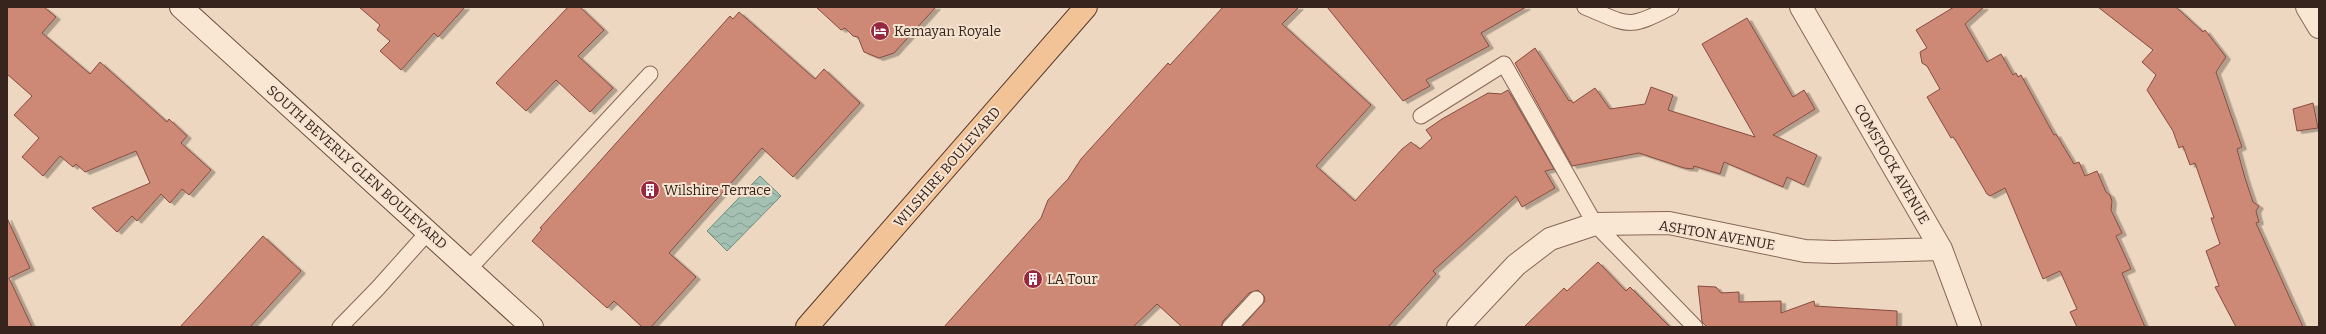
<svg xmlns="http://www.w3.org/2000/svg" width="2326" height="334" font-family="Bitter,serif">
<defs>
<pattern id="water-waves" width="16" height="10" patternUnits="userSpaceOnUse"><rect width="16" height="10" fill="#a3c0b2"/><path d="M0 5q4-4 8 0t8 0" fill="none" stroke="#869c90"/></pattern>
<filter id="shadow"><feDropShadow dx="4.5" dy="2.5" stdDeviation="0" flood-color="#0004"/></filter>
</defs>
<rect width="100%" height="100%" fill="#eed7c0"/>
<path fill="url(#water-waves)" stroke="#6a8e7e" d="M 760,176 L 781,196 L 727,251 L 707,231 Z"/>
<path fill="#cd8876" stroke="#874c3e" filter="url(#shadow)" d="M 7,7 L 44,7 L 56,17 L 42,33 L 90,74 L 100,62 L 167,122 L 169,119 L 187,136 L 181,143 L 211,170 L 189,195 L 182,189 L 170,203 L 161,194 L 137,221 L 132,216 L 117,232 L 92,208 L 150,183 L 136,151 L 85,172 L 76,164 L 73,167 L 60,156 L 43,176 L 22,157 L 39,138 L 14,115 L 32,96 L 7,74 Z
M 359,7 L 465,7 L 438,37 L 434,33 L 401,70 L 380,51 L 390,41 L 377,30 L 380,25 Z
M 568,7 L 580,7 L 604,30 L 578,56 L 613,88 L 590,112 L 556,80 L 526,111 L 496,83 Z
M 816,7 L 936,7 L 894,53 L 879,58 L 864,52 L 858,37 L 853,36 L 845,28 L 841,30 Z
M 1223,7 L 1299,7 L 1282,24 L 1371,105 L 1316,166 L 1355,201 L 1402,149 L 1411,142 L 1420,149 L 1432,138 L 1426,130 L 1442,119 L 1488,93 L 1501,94 L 1508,90 L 1554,169 L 1545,171 L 1555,188 L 1522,207 L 1516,196 L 1433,271 L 1436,274 L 1388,327 L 1242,327 L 1265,301 L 1264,296 L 1258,290 L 1249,293 L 1223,321 L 1221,327 L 1182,327 L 1157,304 L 1133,327 L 944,327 L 1041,218 L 1048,200 L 1068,179 L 1081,159 L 1168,63 L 1170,65 Z
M 1327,7 L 1526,7 L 1481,33 L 1489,46 L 1426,80 L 1430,86 L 1403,101 Z
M 1954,7 L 1984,7 L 1965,24 L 1987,62 L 2001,54 L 2013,75 L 2016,73 L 2018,77 L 2021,75 L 2054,135 L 2056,134 L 2074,164 L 2079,162 L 2085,176 L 2097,171 L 2106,192 L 2110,195 L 2112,201 L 2111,210 L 2122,233 L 2116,236 L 2131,269 L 2122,273 L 2145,327 L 2077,327 L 2070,312 L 2077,309 L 2060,271 L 2043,279 L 2005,188 L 1990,196 L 1987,194 L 1956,141 L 1953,137 L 1951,138 L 1927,97 L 1940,89 L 1927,66 L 1922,63 L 1920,52 L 1927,48 L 1916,30 Z
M 2098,7 L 2176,7 L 2203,32 L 2205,30 L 2226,57 L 2216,72 L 2242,147 L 2237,149 L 2245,178 L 2253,202 L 2259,206 L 2256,211 L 2259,222 L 2256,223 L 2303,327 L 2236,327 L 2215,287 L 2219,286 L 2206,251 L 2220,244 L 2211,218 L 2214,218 L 2195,163 L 2190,165 L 2183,146 L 2179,148 L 2173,131 L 2147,90 L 2156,75 L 2142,62 L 2153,50 Z
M 739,12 L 815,79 L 824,69 L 860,103 L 793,177 L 762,148 L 669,253 L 696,277 L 651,327 L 642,327 L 614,301 L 607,308 L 532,241 L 542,229 L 540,228 L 730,16 L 733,19 Z
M 1747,18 L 1793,97 L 1804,90 L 1815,109 L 1773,135 L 1817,155 L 1804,185 L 1787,177 L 1783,187 L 1724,162 L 1720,174 L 1694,166 L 1693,169 L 1684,168 L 1639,153 L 1572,166 L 1515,63 L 1535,48 L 1569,101 L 1571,100 L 1573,103 L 1595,88 L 1610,109 L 1645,104 L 1651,87 L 1673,95 L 1668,110 L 1755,137 L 1702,44 Z
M 2313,103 L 2318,128 L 2297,131 L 2293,109 Z
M 7,218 L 30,268 L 9,278 L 32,327 L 7,327 Z
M 263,236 L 301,271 L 250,327 L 180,327 Z
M 1598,262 L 1626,291 L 1630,287 L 1670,327 L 1524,327 L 1564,288 L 1567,291 Z
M 1698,286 L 1716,287 L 1721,293 L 1739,292 L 1739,302 L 1781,301 L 1781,313 L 1814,301 L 1815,306 L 1897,311 L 1897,327 L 1707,327 L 1702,322 Z"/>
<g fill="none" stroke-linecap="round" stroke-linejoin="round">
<g stroke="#876758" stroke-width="17">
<path id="service" d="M 1585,7 C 1629,25 1627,30 1671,7
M 1421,116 L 1504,64 L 1595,224 L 1695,327
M 469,269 L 650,74
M 340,327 L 378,288 L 428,232
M 1230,327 L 1256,299"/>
</g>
<g stroke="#876758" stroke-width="24">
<path id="minor" d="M 1801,7 L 1941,249 L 1970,327
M 2307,7 L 2319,27
M 1458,327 L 1516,265 L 1550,239 L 1595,224 L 1669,223 L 1805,251 L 1834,252 L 1941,249"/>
</g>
<g stroke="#69493b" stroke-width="24">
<path id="secondary" d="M 181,7 L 532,327"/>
</g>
<g stroke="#55372c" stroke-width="24">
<path id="primary" d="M 807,327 L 1086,7"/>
</g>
<use href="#service" stroke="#f9e6d3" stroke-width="15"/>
<use href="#minor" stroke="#f9e6d3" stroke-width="22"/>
<use href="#secondary" stroke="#f9e6d3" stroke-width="22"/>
<use href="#primary" stroke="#f2c397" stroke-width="22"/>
</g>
<defs>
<g id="hotel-disc" transform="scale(1)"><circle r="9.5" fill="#97283f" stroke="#f5e3d0"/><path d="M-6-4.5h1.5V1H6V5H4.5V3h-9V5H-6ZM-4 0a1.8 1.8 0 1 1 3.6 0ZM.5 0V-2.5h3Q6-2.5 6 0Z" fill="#fff"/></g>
<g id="building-disc" transform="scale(1)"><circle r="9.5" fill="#97283f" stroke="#f5e3d0"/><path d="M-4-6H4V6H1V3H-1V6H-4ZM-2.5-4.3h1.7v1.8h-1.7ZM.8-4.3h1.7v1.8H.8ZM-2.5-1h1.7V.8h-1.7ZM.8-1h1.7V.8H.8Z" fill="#fff"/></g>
</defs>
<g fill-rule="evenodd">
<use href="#hotel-disc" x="880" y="31"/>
<use href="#building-disc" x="650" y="190"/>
<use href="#building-disc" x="1033" y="279"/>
</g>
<g text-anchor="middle" stroke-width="4" stroke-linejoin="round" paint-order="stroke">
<g font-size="14" fill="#37241d" stroke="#f5e3d0" text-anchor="start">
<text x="894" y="36">Kemayan Royale</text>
<text x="664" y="195">Wilshire Terrace</text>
<text x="1047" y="284">LA Tour</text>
</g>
<g font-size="14" fill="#37241d" stroke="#f5e3d0">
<text transform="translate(1892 164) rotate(60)" y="5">COMSTOCK AVENUE</text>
<text transform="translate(357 167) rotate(42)" y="5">SOUTH BEVERLY GLEN BOULEVARD</text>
<text transform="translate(947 167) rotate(-49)" y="5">WILSHIRE BOULEVARD</text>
<text transform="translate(1717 235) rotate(10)" y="5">ASHTON AVENUE</text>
</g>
</g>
<rect width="2326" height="334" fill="none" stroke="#37241d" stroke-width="16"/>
</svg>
